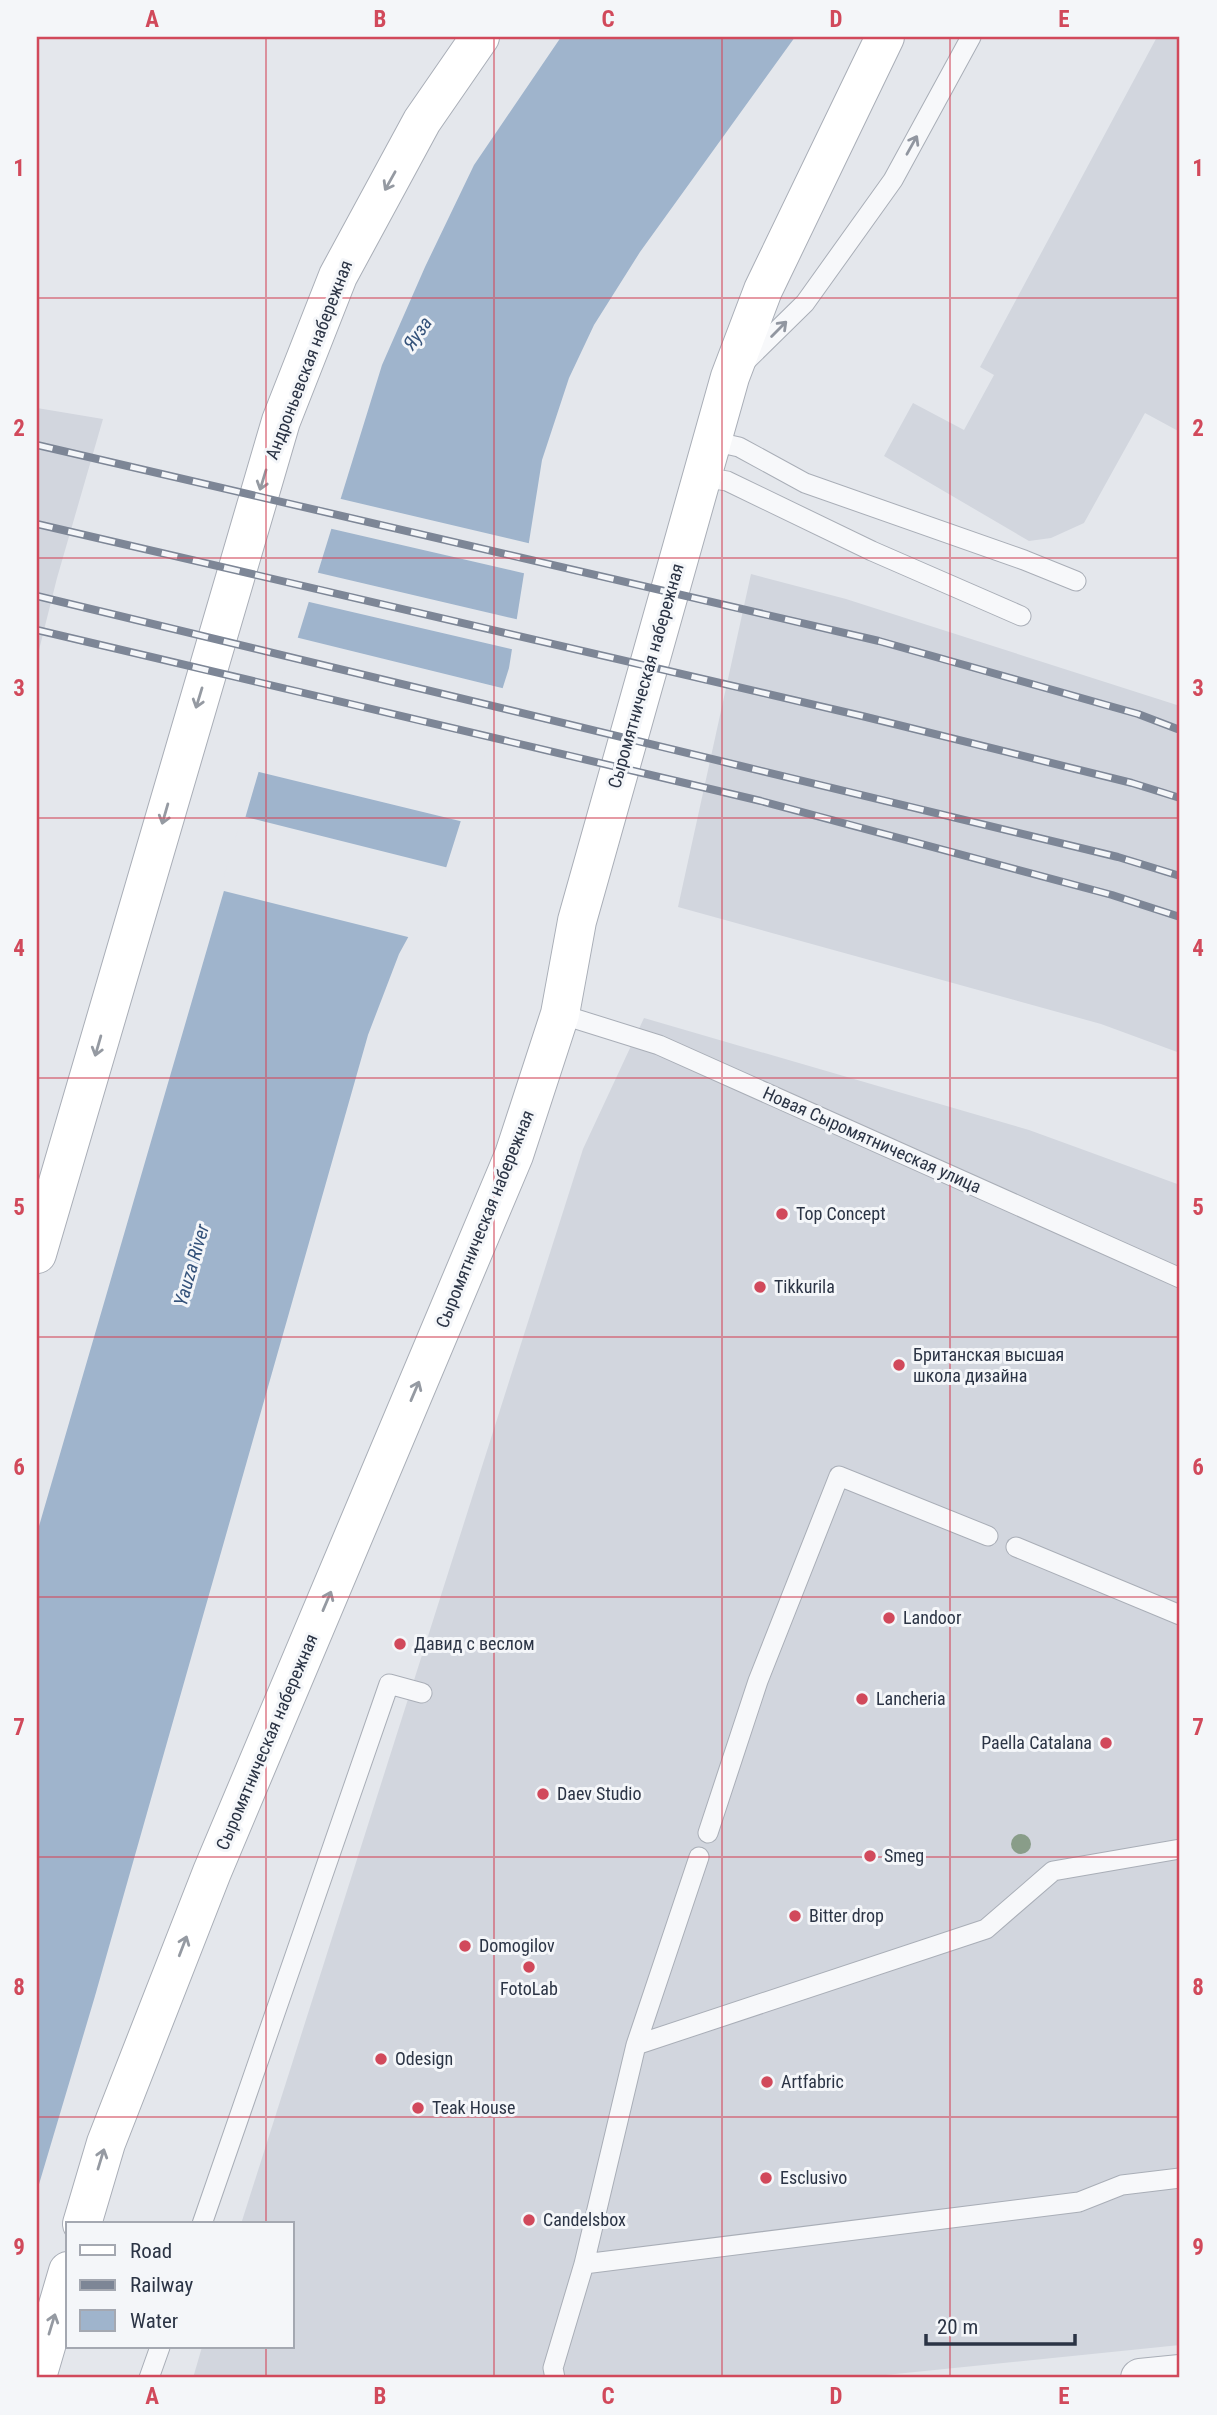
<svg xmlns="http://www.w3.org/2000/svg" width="1217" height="2415" font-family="'Roboto Condensed',sans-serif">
<rect width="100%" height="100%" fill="#e4e7ec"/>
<path fill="#d2d6de" d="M 1157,37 L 1180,37 L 1180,432 L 1145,413 L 1084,523 L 1051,538 L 1029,541 L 884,456 L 913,403 L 964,430 L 994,375 L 980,367 Z
M 37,408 L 103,419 L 57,578 L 37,658 Z
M 751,574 L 846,599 L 1180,706 L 1180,1053 L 1101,1024 L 678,907 Z
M 644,1018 L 1029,1130 L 1180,1185 L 1180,2345 L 856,2378 L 193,2378 L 202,2347 L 292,2347 L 292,2224 L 241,2224 L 583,1149 Z"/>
<path fill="#9fb4cc" d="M 561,37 L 795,37 L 640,252 L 594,325 L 569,378 L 542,460 L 509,668 L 446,868 L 399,954 L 368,1035 L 95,1996 L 37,2191 L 37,1533 L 297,640 L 382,365 L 425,267 L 474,165 Z"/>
<path fill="#e4e7ec" d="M 337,498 L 532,544 L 527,574 L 328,528 Z
M 315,572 L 520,620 L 515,650 L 305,601 Z
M 295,637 L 506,689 L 464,822 L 255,771 Z
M 242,816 L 449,868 L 412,938 L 220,890 Z"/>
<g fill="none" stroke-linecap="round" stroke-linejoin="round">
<g stroke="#a9aeb7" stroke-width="21">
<path id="service" d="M 746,361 L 805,303 L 893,180 L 971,37
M 712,441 L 739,447 L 805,483 L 1024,560 L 1076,581
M 702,477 L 727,481 L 872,551 L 1021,616
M 560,1014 L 659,1045 L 1180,1278
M 1016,1547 L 1180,1615
M 708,1833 L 758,1681 L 839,1476 L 988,1536
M 636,2045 L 986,1929 L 1053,1871 L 1180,1849
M 202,2224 L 389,1684 L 422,1693
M 584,2264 L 1079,2202 L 1122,2185 L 1180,2178
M 149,2378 L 160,2347
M 555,2378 L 553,2368 L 584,2264 L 636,2045 L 699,1857"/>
</g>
<g stroke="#a9aeb7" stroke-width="40">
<path id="minor" d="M 1140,2378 L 1180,2374"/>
</g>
<g stroke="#a9aeb7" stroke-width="40">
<path id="secondary" d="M 37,1254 L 281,421 L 338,276 L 422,121 L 480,37
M 82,2224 L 106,2143 L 212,1872 L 514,1155 L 560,1014 L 577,921 L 730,377 L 763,290 L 885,37
M 37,2377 L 68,2271"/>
</g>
<use href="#service" stroke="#f7f8fa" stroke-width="19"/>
<use href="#minor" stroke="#f7f8fa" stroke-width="38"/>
<use href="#secondary" stroke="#fff" stroke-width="38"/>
<g stroke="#7d8696" stroke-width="8">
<path id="rail" d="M 37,445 L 879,641 L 1138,714 L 1180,730
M 37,524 L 862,716 L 1132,783 L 1180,798
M 37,596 L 1118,857 L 1180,876
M 37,630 L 761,801 L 1112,895 L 1180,917"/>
</g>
<use href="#rail" stroke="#f4f6f9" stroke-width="5" stroke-dasharray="16" stroke-linecap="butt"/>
</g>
<circle fill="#899d89" cx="1021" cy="1844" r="10"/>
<defs><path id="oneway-shaft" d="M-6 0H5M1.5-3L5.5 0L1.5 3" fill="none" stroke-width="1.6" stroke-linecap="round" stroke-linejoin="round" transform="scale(1.75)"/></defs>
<g stroke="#9196a0">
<use href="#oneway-shaft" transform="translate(912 145) rotate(-61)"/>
<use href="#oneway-shaft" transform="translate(779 329) rotate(-45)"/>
</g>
<g stroke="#959aa2">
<use href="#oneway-shaft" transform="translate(390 181) rotate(119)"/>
<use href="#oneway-shaft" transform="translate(263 480) rotate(107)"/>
<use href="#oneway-shaft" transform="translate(199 698) rotate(107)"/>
<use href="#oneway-shaft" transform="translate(165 814) rotate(106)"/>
<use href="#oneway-shaft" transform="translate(98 1046) rotate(106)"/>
<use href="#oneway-shaft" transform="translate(415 1391) rotate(-67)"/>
<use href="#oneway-shaft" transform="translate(327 1601) rotate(-67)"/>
<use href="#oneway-shaft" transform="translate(183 1946) rotate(-69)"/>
<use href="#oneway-shaft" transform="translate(101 2159) rotate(-73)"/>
<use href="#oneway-shaft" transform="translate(52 2324) rotate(-73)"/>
</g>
<path fill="none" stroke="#d1495b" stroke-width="2" stroke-opacity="0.55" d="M 266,37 L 266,2224M 494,37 L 494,2378M 722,37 L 722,2378M 950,37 L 950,2378M 37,298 L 1180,298M 37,558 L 1180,558M 37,818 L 1180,818M 37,1078 L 1180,1078M 37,1337 L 1180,1337M 37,1597 L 1180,1597M 37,1857 L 1180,1857M 37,2117 L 1180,2117M 266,2347 L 266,2378"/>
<g fill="#d1495b" stroke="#f4f6f9" stroke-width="2.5">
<circle cx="782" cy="1214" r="7"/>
<circle cx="760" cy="1287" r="7"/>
<circle cx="899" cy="1365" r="7"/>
<circle cx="889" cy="1618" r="7"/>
<circle cx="400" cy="1644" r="7"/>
<circle cx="862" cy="1699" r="7"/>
<circle cx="1106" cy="1743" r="7"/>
<circle cx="543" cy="1794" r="7"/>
<circle cx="870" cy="1856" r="7"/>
<circle cx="795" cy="1916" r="7"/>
<circle cx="465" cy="1946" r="7"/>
<circle cx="529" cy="1967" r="7"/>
<circle cx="381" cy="2059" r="7"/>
<circle cx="767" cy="2082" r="7"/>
<circle cx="418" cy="2108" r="7"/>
<circle cx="766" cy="2178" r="7"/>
<circle cx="529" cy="2220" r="7"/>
</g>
<g text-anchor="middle" stroke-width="6" stroke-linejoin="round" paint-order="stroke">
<g font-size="18" fill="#2b3445" stroke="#f4f6f9">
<text transform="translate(309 360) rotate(-69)" y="6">Андроньевская набережная</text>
<text transform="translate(646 676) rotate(-74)" y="6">Сыромятническая набережная</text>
<text transform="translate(872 1140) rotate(24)" y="6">Новая Сыромятническая улица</text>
<text transform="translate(485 1219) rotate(-68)" y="6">Сыромятническая набережная</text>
<text transform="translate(267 1742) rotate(-67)" y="6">Сыромятническая набережная</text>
</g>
<g font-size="18" fill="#2b3445" stroke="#f4f6f9" text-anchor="start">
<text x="796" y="1220">Top Concept</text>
<text x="774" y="1293">Tikkurila</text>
<text x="913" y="1361">Британская высшая<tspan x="913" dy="21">школа дизайна</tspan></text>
<text x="903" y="1624">Landoor</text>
<text x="414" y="1650">Давид с веслом</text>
<text x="876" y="1705">Lancheria</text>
<text x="1092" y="1749" text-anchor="end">Paella Catalana</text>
<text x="557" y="1800">Daev Studio</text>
<text x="884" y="1862">Smeg</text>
<text x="809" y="1922">Bitter drop</text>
<text x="479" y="1952">Domogilov</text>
<text x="529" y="1995" text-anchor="middle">FotoLab</text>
<text x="395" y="2065">Odesign</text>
<text x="781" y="2088">Artfabric</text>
<text x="432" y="2114">Teak House</text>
<text x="780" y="2184">Esclusivo</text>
<text x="543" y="2226">Candelsbox</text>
</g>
<g font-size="19" font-style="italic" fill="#34527a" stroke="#f4f6f9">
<text transform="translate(417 333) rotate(-55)" y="7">Яуза</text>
<text transform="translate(191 1265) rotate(-74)" y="7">Yauza River</text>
</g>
</g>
<rect width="1217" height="2415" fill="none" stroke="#f4f6f9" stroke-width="77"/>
<rect x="66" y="2222" width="228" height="126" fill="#f4f6f9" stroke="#a4a8b1" stroke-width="2"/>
<rect x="80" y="2245" width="35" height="10" fill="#ffffff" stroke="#a4a8b1" stroke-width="2"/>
<text x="130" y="2258" font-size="21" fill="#2b3445">Road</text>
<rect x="80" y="2280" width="35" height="10" fill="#7d8696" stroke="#a4a8b1" stroke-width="2"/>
<text x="130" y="2292" font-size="21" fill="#2b3445">Railway</text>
<rect x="80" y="2310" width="35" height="21" fill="#9fb4cc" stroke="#a4a8b1" stroke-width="2"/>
<text x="130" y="2328" font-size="21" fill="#2b3445">Water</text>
<path d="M926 2334v10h149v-10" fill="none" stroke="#2b3445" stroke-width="3.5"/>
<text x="937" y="2334" font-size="21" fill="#2b3445" stroke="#f4f6f9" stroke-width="5" paint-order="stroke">20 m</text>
<rect x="38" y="38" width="1140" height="2338" fill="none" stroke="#d1495b" stroke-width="2.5"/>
<g font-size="23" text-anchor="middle" font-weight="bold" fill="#d1495b">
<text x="152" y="27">A</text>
<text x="380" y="27">B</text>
<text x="608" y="27">C</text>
<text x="836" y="27">D</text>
<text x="1064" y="27">E</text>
<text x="19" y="176">1</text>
<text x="1198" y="176">1</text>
<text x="19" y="436">2</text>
<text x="1198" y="436">2</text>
<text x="19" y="696">3</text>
<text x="1198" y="696">3</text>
<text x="19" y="956">4</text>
<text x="1198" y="956">4</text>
<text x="19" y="1215">5</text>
<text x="1198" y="1215">5</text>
<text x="19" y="1475">6</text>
<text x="1198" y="1475">6</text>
<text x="19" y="1735">7</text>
<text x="1198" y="1735">7</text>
<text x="19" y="1995">8</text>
<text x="1198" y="1995">8</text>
<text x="19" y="2255">9</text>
<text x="1198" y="2255">9</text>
<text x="152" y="2404">A</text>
<text x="380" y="2404">B</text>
<text x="608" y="2404">C</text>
<text x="836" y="2404">D</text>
<text x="1064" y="2404">E</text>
</g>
</svg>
